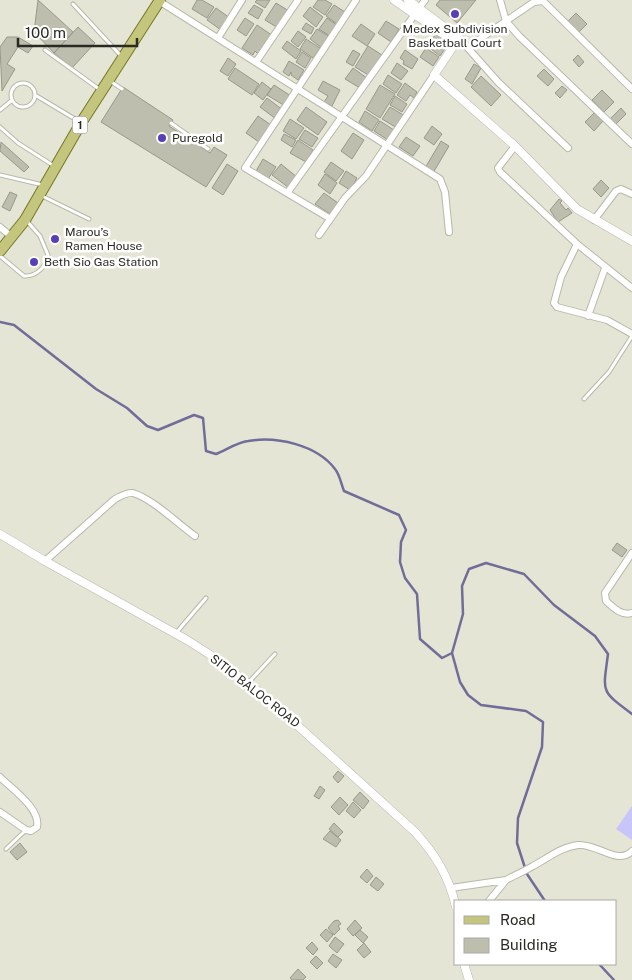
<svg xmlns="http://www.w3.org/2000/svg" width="632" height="980" font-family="'Public Sans',sans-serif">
<rect width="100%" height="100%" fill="#e4e5d5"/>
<path fill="#c8c5fa" d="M 632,806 L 632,840 L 616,829 Z"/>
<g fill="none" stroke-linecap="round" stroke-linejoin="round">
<path stroke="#716d98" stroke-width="2.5" d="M 0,322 L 14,325 L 96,389 L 127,408 L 147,426 L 158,430 L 194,415 L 203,418 L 206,451 L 216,454 C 226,450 238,442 248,441 C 277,436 317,445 335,469 C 340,475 341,484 344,491 L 399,515 L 406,530 L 401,542 L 400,562 L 405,578 L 417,594 L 420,639 L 442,658 L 452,653
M 545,901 L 527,874 L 517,843 L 518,818 L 542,747 L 543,722 L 526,711 L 481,705 L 468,695 L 460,682 L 452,653 L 463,614 L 462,586 L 469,569 L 486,563 L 524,574 L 554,605 L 595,636 L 608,654 C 603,693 600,690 632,714
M 599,964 L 614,980"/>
</g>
<path fill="#bdbeae" stroke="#98998a" d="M 38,0 L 73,32 L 54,53 L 34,32 Z
M 197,0 L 202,0 L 214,7 L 207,18 L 192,9 Z
M 257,0 L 270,0 L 265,8 L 255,2 Z
M 318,0 L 325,0 L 332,4 L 325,15 L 313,7 Z
M 440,0 L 476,0 L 457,23 L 436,5 Z
M 276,3 L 289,11 L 278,28 L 265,20 Z
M 254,5 L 263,10 L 258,19 L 248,13 Z
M 334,5 L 345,12 L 337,24 L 326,16 Z
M 310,7 L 323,17 L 316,27 L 303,16 Z
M 216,8 L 230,18 L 221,30 L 207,20 Z
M 576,13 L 587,24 L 579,32 L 568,21 Z
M 245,18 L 254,24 L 246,36 L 237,30 Z
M 327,18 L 337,25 L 330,36 L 319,29 Z
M 386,21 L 399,29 L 391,42 L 378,33 Z
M 306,23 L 314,28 L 311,34 L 302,29 Z
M 361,24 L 375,34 L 367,46 L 352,36 Z
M 257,25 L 273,36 L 258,54 L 255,51 L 253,55 L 242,48 Z
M 78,27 L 95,43 L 72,68 L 54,53 Z
M 317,29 L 330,37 L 322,48 L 310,39 Z
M 298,31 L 306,37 L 298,47 L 291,41 Z
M 436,34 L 449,43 L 440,56 L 427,46 Z
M 7,37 L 18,37 L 33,46 L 28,53 L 18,47 L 7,64 L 15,69 L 2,91 L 0,47 Z
M 306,39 L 320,48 L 313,58 L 300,49 Z
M 287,41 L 301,51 L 296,59 L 282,48 Z
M 368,46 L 382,55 L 370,76 L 355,67 Z
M 426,48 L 439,57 L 433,66 L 420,57 Z
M 353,50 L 360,54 L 353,66 L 346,62 Z
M 405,50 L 418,59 L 412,69 L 403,64 L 404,61 L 400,58 Z
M 302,52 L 311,58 L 305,68 L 296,62 Z
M 578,55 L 584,62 L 579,67 L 573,60 Z
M 228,58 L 236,64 L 228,76 L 220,71 Z
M 289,61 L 304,70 L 298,80 L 291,75 L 291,72 L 289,76 L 283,72 Z
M 397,63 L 408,71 L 401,80 L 391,73 Z
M 474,64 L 481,68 L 472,84 L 465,79 Z
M 235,68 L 259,84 L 252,95 L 228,79 Z
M 353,68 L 367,78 L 360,88 L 345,79 Z
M 544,69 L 554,79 L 548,86 L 537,76 Z
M 388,75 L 402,84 L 396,93 L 383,84 Z
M 481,76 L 501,95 L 491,106 L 471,87 Z
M 323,81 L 340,90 L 332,106 L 324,102 L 328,96 L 318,90 Z
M 262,82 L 271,89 L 263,100 L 254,93 Z
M 405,83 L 417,92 L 414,98 L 410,95 L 406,101 L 397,95 Z
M 274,85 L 291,96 L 285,106 L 267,95 Z
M 380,85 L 395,94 L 380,118 L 366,109 Z
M 562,86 L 567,90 L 560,98 L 555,93 Z
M 123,87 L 173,120 L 169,126 L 210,153 L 214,147 L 227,155 L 206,187 L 101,122 Z
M 602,90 L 614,102 L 604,112 L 592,100 Z
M 395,96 L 407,104 L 402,112 L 390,105 Z
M 267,98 L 283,110 L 276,119 L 260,107 Z
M 306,107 L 327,122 L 318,135 L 297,120 Z
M 390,107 L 405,116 L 397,128 L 382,119 Z
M 621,108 L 626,114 L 615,125 L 610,119 Z
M 365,111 L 379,120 L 372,131 L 359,122 Z
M 594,113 L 603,121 L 594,131 L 585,122 Z
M 258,116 L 271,125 L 259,142 L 246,133 Z
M 290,119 L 304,128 L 296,139 L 283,131 Z
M 380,121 L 394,130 L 388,140 L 374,131 Z
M 432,126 L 442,134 L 434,145 L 424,138 Z
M 305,130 L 318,138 L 312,147 L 299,139 Z
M 353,133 L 364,140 L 352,159 L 341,151 Z
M 284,134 L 296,140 L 292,147 L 281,140 Z
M 406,137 L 420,146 L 413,156 L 399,147 Z
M 298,140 L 313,150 L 306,162 L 290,153 Z
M 441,141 L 449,146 L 433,173 L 425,168 Z
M 1,142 L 29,167 L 24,172 L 0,151 Z
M 263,159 L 276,167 L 268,179 L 256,171 Z
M 331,162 L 344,171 L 336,181 L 324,172 Z
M 227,164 L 238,171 L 223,195 L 212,188 Z
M 281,164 L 297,177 L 289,188 L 272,175 Z
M 346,171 L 357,178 L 350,190 L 339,183 Z
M 325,174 L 337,183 L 330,194 L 318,185 Z
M 601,180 L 609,188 L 601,197 L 593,189 Z
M 10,192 L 17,195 L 10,211 L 2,207 Z
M 324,193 L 338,203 L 330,214 L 315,204 Z
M 559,199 L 562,201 L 560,203 L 566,210 L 568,208 L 572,213 L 558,222 L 550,210 Z
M 617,543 L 627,550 L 622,557 L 612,550 Z
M 338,771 L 344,776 L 338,783 L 333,777 Z
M 320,786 L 325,790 L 319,799 L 314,796 Z
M 360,792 L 369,801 L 363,809 L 353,800 Z
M 340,797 L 348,805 L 339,815 L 331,807 Z
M 353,802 L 361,810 L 354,818 L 346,811 Z
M 334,823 L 343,832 L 338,837 L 329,829 Z
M 330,831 L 341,840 L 336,847 L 323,839 Z
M 20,843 L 27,852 L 17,860 L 10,852 Z
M 367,869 L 373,876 L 367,883 L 360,877 Z
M 376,877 L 384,884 L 378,891 L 370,885 Z
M 338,920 L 341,924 L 338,926 L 340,929 L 334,935 L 328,928 L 334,921 Z
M 355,920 L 362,928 L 353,936 L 347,929 Z
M 326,929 L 333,935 L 327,942 L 320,935 Z
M 360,930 L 368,937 L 363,943 L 355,935 Z
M 335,937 L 344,944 L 337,953 L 329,946 Z
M 312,942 L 318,949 L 313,955 L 306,948 Z
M 364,943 L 371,952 L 364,958 L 357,950 Z
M 333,954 L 342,960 L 336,968 L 328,961 Z
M 316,956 L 323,963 L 317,969 L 310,962 Z
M 298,969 L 306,977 L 303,980 L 292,980 L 290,978 Z"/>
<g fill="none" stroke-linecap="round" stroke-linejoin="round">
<g stroke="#b7b9a9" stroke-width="5">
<path id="service" d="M 73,4 L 122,57
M 45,50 L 99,89
M 110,81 L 122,89
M11 95a12 12 0 1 1 24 0a12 12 0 1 1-24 0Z
M 35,95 L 80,122
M 0,110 L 11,101
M 171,123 L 208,149
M 0,127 L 18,143 L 54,166
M 0,175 L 43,185
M 40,195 L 89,219
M 0,256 L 24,276 C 36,277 47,266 48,255 L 40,236 L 26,220
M 584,399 L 609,372 L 632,336
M 176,633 L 206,598
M 248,683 L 275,654
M 6,849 L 26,830"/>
</g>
<g stroke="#b7b9a9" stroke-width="8">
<path id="minor" d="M 500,0 L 506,21 L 519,36 L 632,144
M 159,1 L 440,179 L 445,192 L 449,232
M 218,38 L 242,0
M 459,38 L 498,82 L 568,148
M 468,47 L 534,2 L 543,1 L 632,89
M 256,62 L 298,0
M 515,146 L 498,168 L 500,172 L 577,244 L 632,288
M 288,192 L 425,0
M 329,218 L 245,168 L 356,0
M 594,220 L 616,191 L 621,189 L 632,194
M 0,227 L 12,237
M 319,235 L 345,198 L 366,176 L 434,75
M 577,244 L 561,277 L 554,303 L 557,307 L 607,320 L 632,334
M 588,316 L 605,268
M 632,553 L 605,593 L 606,601 C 614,608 621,616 632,613
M 45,561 L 115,499 C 121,496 127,492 133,493 C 153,499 178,524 195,536
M 0,777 C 12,789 41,809 37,827 L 31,831 L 26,830 L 0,812
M 506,880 C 515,875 525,871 533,866 C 548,858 561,847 578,845 C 597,843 618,866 632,851
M 451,888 L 506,880 L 489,901"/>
</g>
<g stroke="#b7b9a9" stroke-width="9">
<path id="tertiary" d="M 394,0 L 456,43
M 408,0 L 459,38 L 434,75 L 515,146 L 577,209 L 632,241
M 0,534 L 45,561 L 187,640 L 209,654 L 266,697 L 415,832 C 436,855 449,877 456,907
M 464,964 L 469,980"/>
</g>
<g stroke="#757726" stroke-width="12">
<path id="primary" d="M 0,251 L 25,220 L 81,123 L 160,0"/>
</g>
<use href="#service" stroke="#fff" stroke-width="3"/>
<use href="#minor" stroke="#fff" stroke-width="6"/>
<use href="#tertiary" stroke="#fff" stroke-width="8"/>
<use href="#primary" stroke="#c5c67d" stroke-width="10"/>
</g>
<g fill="#593fb7" stroke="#fff" stroke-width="2">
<circle cx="455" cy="14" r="5"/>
<circle cx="162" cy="138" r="5"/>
<circle cx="55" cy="239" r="5"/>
<circle cx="34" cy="262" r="5"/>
</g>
<g text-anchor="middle" stroke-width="5" stroke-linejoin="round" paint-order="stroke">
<rect fill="#fff" stroke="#6a6a66" stroke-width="1" x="72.5" y="116.5" width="15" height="17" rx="4"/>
<g font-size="11" font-weight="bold" fill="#2a2a24">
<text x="80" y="129">1</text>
</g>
<g font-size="12" fill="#2a2a24" stroke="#fff" text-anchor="start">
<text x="455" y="33" text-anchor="middle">Medex Subdivision<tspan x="455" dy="14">Basketball Court</tspan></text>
<text x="172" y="142">Puregold</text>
<text x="65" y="236">Marou’s<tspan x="65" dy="14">Ramen House</tspan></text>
<text x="44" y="266">Beth Sio Gas Station</text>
</g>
<g font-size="12" fill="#2a2a24" stroke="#fff">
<text transform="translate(255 691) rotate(38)" y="4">SITIO BALOC ROAD</text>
</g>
</g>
<rect x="454" y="900" width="162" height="65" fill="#ffffff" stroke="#aaaaa7"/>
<rect x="464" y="916" width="25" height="8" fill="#c5c67d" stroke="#aaaaa7"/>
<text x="500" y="925" font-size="15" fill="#2a2a24">Road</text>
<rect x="464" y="938" width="25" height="15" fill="#bdbeae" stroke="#aaaaa7"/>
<text x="500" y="950" font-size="15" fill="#2a2a24">Building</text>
<path d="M18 38v8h119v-8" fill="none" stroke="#2a2a24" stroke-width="2.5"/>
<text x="25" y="38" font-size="15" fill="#2a2a24" stroke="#ffffff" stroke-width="4" paint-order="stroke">100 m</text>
</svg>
